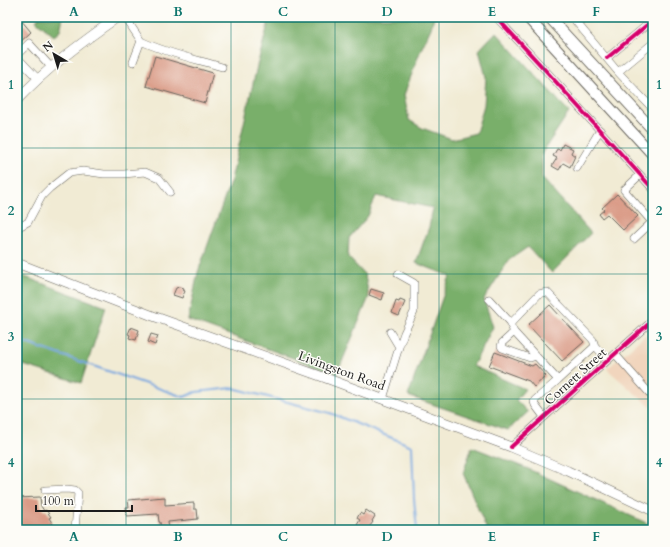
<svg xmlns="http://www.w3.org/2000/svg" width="670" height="547" font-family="Cardo,serif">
<rect width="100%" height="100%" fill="#fdfcf7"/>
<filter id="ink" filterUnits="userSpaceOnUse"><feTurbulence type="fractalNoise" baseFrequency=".025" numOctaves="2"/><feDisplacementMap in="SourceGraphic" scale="8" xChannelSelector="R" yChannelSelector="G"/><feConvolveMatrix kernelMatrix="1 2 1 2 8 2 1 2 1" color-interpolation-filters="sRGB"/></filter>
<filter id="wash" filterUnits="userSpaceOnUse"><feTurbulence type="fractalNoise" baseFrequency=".012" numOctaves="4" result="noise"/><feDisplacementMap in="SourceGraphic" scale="16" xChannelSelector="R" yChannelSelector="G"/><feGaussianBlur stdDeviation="0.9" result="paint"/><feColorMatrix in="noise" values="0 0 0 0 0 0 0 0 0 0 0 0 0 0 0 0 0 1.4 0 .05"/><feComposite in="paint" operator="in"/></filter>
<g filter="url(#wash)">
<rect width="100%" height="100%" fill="#f1ebd4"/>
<path fill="#f1d5bd" d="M 653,328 L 653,409 L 607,369 Z"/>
<path fill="#79af6b" stroke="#4a6644" d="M 39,17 L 63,17 L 60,31 L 54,36 L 36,21 Z
M 270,17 L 434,17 L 431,28 L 420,52 L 404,95 L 409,120 L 422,128 L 452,139 L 476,133 L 484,105 L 486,77 L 479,50 L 496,32 L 569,112 L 542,153 L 542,178 L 591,233 L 552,273 L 528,247 L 509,260 L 484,299 L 493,327 L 473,366 L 525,389 L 516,400 L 528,412 L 508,430 L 408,396 L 450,276 L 416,263 L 429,227 L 433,208 L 376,196 L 368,216 L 349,238 L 348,257 L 365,275 L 369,297 L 337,374 L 188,320 L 198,272 L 231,180 L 257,66 Z
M 17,274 L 106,307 L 81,383 L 17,363 Z
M 472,447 L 526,468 L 653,526 L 653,530 L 487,530 L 463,473 Z"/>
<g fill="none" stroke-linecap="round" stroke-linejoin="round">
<path stroke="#75a6e0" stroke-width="2" d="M 17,340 L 184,397 L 196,392 L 233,388 L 330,413 L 412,446 L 414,499 L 417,530"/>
</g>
<g id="blocks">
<path fill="#da9b87" d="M 21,20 L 31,32 L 17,45 L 17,23 Z
M 155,56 L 213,73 L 205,103 L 146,86 Z
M 563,144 L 573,149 L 571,153 L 575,156 L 570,167 L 563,163 L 559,170 L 552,166 L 557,158 L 553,156 L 557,149 L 560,150 Z
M 617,194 L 638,216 L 623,230 L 607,214 L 602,218 L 599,214 L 604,210 L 602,208 Z
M 179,287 L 184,288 L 183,290 L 185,291 L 182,298 L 173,295 L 176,288 Z
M 371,289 L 384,293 L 382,300 L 369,295 Z
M 400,300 L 405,302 L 399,316 L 392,313 L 396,301 L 399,302 Z
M 550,305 L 584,342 L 562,361 L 528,325 Z
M 131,327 L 139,330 L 136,340 L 129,338 L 130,335 L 128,334 Z
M 151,334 L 158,336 L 155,345 L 148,342 Z
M 495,352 L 532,366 L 535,364 L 546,376 L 534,387 L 529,381 L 489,366 Z
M 40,497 L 41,506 L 44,511 L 46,510 L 51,517 L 49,518 L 51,521 L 52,527 L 51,530 L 17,530 L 17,525 L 19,525 L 17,498 Z
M 165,497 L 165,505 L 194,503 L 194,509 L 197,509 L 198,519 L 168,522 L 169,530 L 161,530 L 160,522 L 159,522 L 158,514 L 127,516 L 126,507 L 129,507 L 128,500 Z
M 366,510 L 375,516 L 372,521 L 373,522 L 367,530 L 365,530 L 357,525 L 360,520 L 357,518 L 360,513 L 363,515 Z"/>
</g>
</g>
<g filter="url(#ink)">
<use href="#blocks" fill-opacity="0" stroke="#67645c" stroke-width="1"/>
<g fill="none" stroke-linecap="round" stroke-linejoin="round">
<g stroke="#67645c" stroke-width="8">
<path id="minor" d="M 125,17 L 141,41 L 133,62
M 496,17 L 547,72 L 653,189
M 572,17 L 618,72 L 653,109
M 141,41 C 166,53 195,59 222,67
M 17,55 L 29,43 L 51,67
M 17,57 L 38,79
M 607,58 L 653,20
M 618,72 L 653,43
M 577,168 L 600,130
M 640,175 L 624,190 L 652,222 L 653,221
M 17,227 L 19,227 L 28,222 L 42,196 L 50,188 L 69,173 L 83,171 L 104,174 L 124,174 L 145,172 L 159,178 L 170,192
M 634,239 L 652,222
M 398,274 L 414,283 L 414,312 L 404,333 L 399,347
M 489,299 L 511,323
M 514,332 L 502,343 L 501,346 L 502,348 L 530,358 L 536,356
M 595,346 L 558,380 L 514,332 L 511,326 L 511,323 L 539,294 L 547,292 L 593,340 L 595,346 L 608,360
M 615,354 L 651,395
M 383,399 L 399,347 L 390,332
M 544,417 L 535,405 L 534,402 L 535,400 L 558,380
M 511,447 L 653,320
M 45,490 L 67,489 L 75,490 L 78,493 L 75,530"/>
</g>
<g stroke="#67645c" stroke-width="10">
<path id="major" d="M 17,100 C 47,68 82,42 118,17
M 17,263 L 153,316 L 323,377 L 511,447 L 568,471 L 653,511"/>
</g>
<g stroke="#67645c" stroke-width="12">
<path id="highway" d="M 527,17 L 653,155
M 549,17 L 653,130"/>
</g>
<use href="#minor" stroke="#fff" stroke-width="7"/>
<use href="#major" stroke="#fff" stroke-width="9"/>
<use href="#highway" stroke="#fff" stroke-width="10"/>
<g stroke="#fdfcf7" stroke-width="6">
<path id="cycleway" d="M 496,17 L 547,72 L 653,189
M 607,58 L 653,20
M 511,447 L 653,320"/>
</g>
<use href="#cycleway" stroke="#d6006c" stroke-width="4"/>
</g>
</g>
<path fill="none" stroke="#0f766e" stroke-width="1" stroke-opacity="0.55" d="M 126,17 L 126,530M 231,17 L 231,530M 335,17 L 335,530M 439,17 L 439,530M 544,17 L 544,530M 17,148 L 653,148M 17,274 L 653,274M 17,399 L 653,399"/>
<g text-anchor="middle" stroke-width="3" stroke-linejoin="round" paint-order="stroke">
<g font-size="13" fill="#1c1c1c" stroke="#fdfcf7">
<text transform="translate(342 370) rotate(20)" y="5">Livingston Road</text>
<text transform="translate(575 376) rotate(-42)" y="5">Cornett Street</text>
</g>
</g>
<rect width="670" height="547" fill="none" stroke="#fdfcf7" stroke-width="44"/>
<g transform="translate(54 54) rotate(322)" stroke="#fdfcf7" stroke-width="3" paint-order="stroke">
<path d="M0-3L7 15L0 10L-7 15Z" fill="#1c1c1c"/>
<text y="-6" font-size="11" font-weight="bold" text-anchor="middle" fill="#1c1c1c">N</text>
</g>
<path d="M36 505v6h96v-6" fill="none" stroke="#1c1c1c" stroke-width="2"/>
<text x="42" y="505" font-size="12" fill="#1c1c1c" stroke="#fdfcf7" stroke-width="3" paint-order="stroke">100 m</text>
<rect x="22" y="22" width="626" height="503" fill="none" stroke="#0f766e" stroke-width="1.5"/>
<g font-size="13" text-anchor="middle" font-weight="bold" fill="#0f766e">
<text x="74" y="16">A</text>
<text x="178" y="16">B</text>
<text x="283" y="16">C</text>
<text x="387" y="16">D</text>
<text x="492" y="16">E</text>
<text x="596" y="16">F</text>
<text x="11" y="89">1</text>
<text x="659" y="89">1</text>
<text x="11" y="215">2</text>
<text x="659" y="215">2</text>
<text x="11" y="341">3</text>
<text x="659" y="341">3</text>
<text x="11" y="467">4</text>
<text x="659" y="467">4</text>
<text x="74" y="541">A</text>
<text x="178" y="541">B</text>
<text x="283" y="541">C</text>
<text x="387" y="541">D</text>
<text x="492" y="541">E</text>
<text x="596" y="541">F</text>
</g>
</svg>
